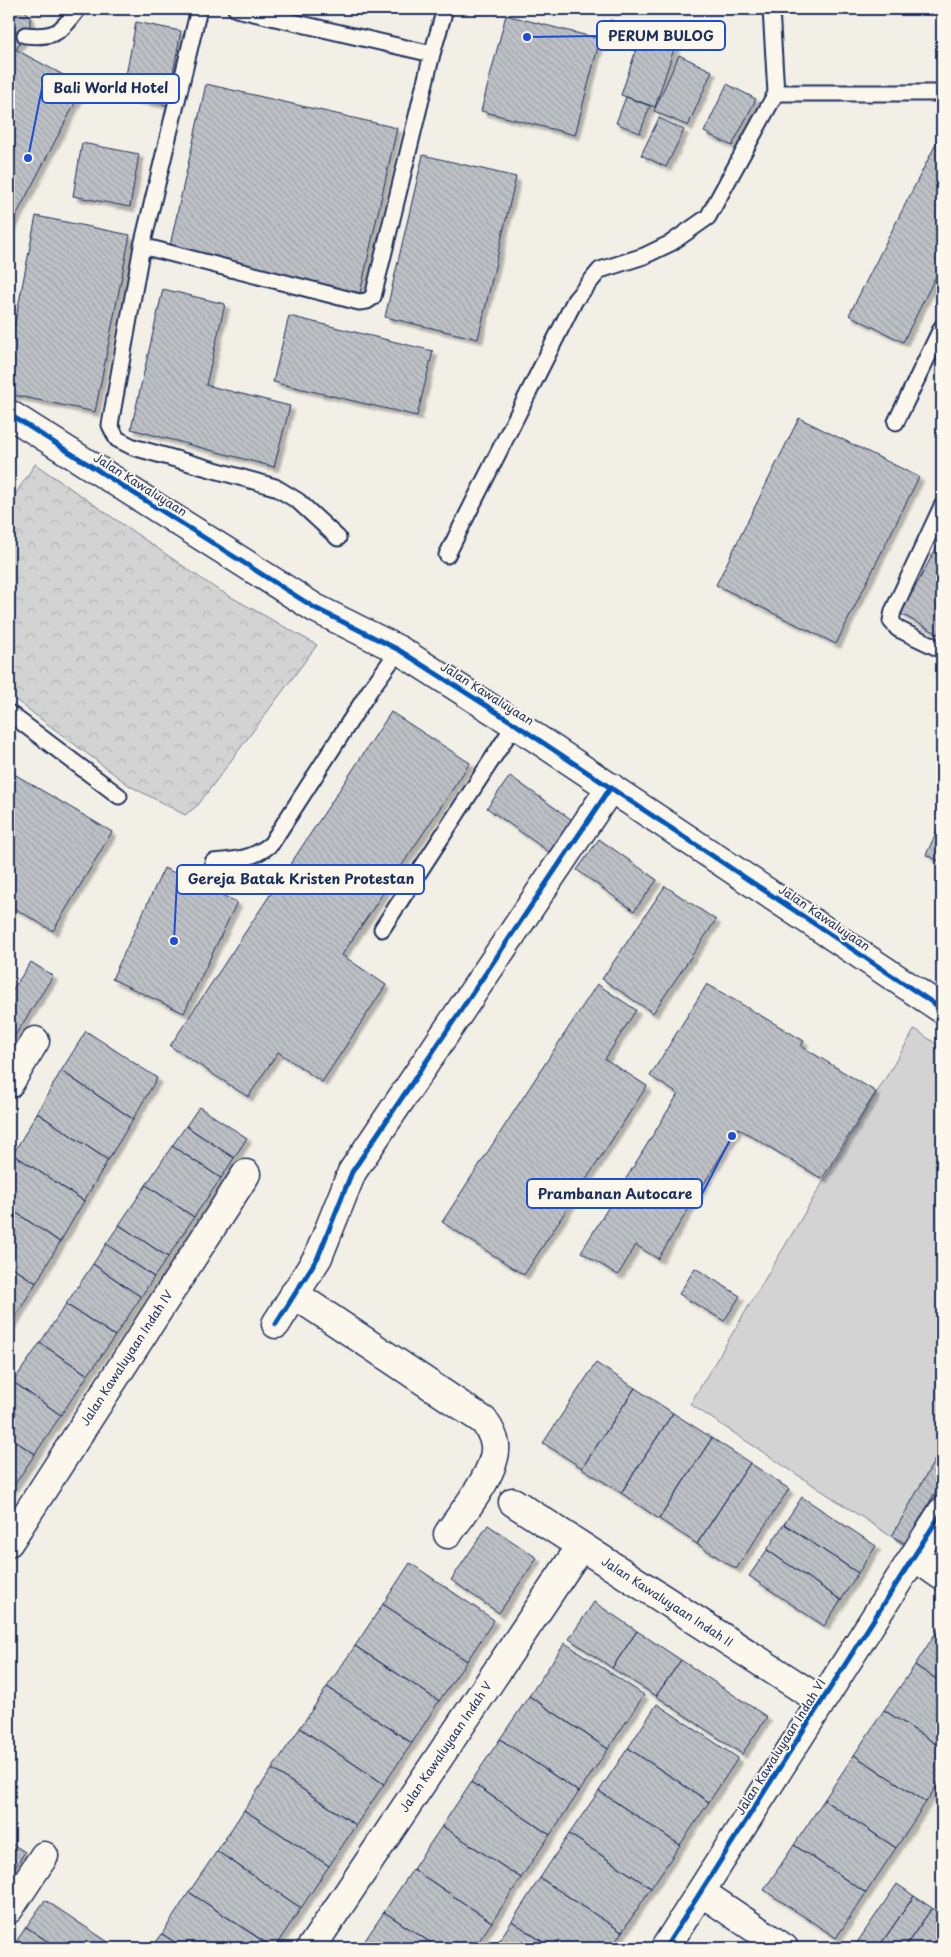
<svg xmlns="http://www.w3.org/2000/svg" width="951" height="1957" font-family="'Playpen Sans',sans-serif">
<defs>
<pattern id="forest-crowns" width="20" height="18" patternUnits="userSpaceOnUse" patternTransform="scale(1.25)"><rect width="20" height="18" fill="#d2d3d2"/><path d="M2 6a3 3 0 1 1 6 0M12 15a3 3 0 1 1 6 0" fill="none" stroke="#b4b5b7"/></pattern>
<pattern id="building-back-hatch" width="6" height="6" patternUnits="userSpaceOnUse" patternTransform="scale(1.25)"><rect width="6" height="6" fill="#bdc0c4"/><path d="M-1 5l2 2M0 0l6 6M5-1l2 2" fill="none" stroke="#a2a5ab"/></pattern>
<filter id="shadow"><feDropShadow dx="4.5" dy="4.5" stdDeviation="1" flood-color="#0004"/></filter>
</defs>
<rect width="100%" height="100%" fill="#f2efe6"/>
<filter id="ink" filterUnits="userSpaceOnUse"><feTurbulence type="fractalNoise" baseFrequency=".02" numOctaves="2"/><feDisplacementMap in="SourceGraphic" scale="10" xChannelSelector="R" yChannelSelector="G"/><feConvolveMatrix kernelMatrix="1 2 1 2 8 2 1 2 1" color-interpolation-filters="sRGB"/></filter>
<g filter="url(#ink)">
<path fill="#d2d3d2" stroke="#768198" d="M 915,1029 L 942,1048 L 942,1484 L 907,1547 L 690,1404 Z"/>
<path fill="url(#forest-crowns)" stroke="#768198" d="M 35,464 L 215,588 L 317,645 L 198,805 L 185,815 L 130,786 L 9,695 L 9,504 Z"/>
<path fill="url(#building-back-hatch)" stroke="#1b2f5e" filter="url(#shadow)" d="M 9,9 L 24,9 L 30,17 L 30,25 L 16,50 L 9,46 Z
M 506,15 L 600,39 L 575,135 L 481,111 Z
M 610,20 L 626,25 L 621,42 L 604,37 Z
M 136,22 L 181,31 L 167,105 L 122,97 Z
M 641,35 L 675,46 L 655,107 L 621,95 Z
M 9,46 L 84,86 L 9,229 Z
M 679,55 L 712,71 L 688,126 L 654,111 Z
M 206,84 L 397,128 L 360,293 L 169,250 Z
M 727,84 L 756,99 L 732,146 L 704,132 Z
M 626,97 L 650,106 L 640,133 L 616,123 Z
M 659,118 L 684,130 L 666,167 L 641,155 Z
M 942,132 L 942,264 L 903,342 L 849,315 Z
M 82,143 L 139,154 L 130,207 L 73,196 Z
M 423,155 L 516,177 L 478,339 L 385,317 Z
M 36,216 L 130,235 L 95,412 L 9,394 L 9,353 Z
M 163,289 L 225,304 L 206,385 L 290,406 L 274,467 L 131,429 Z
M 289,316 L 433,351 L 417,416 L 273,382 Z
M 799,418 L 919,477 L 836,644 L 716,585 Z
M 942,537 L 942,636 L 901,614 Z
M 391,712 L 470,763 L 342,955 L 386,985 L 322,1082 L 278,1052 L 248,1097 L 170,1046 Z
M 9,771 L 112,832 L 53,931 L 9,905 Z
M 510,776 L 572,820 L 549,852 L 487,808 Z
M 942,820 L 942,862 L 926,855 Z
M 599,839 L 657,880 L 634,911 L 577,870 Z
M 164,868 L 237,902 L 184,1013 L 112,979 Z
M 665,886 L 716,920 L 653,1013 L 602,979 Z
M 31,962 L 53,976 L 9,1045 L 9,995 Z
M 597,984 L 636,1010 L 605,1059 L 647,1086 L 524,1275 L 442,1222 Z
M 707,984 L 804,1041 L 801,1046 L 876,1092 L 822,1179 L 738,1128 L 658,1259 L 636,1245 L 618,1275 L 581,1252 L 678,1094 L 650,1076 Z
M 86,1031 L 157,1078 L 133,1119 L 61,1071 Z
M 61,1071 L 133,1119 L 108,1160 L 37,1113 Z
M 199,1107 L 247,1138 L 234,1158 L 186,1126 Z
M 37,1113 L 108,1160 L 84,1201 L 13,1154 Z
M 186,1126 L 234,1158 L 221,1178 L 172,1146 Z
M 172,1146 L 221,1178 L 194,1217 L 146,1185 Z
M 13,1154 L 84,1201 L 60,1242 L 9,1208 L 9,1161 Z
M 146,1185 L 194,1217 L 168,1257 L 119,1225 Z
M 9,1208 L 60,1242 L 36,1283 L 9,1265 Z
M 119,1225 L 168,1257 L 154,1277 L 106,1244 Z
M 106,1244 L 154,1277 L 141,1297 L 93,1264 Z
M 93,1264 L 141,1297 L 115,1336 L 66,1304 Z
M 9,1265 L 36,1283 L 11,1324 L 9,1322 Z
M 695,1268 L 740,1296 L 724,1321 L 679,1294 Z
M 66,1304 L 115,1336 L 88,1375 L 40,1343 Z
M 40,1343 L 88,1375 L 61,1415 L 13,1382 Z
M 596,1363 L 635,1388 L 582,1468 L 543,1443 Z
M 13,1382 L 61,1415 L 35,1454 L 9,1437 L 9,1389 Z
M 635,1388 L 673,1413 L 621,1493 L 582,1468 Z
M 673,1413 L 712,1438 L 659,1519 L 621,1493 Z
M 9,1437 L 35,1454 L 9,1493 Z
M 712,1438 L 750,1463 L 697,1544 L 659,1519 Z
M 942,1447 L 942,1480 L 906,1544 L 892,1536 Z
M 750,1463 L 789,1489 L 736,1569 L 697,1544 Z
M 802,1497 L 876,1546 L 858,1573 L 784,1524 Z
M 784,1524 L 858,1573 L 841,1600 L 767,1550 Z
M 488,1525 L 537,1558 L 499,1613 L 451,1580 Z
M 767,1550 L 841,1600 L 824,1626 L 749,1576 Z
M 410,1563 L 494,1620 L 467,1661 L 383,1604 Z
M 594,1602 L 637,1631 L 612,1668 L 569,1639 Z
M 383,1604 L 467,1661 L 439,1701 L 355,1646 Z
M 942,1623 L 942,1683 L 915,1665 Z
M 637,1631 L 681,1660 L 656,1696 L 612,1668 Z
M 565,1643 L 644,1695 L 608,1749 L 529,1696 Z
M 355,1646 L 439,1701 L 412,1743 L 327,1687 Z
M 681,1660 L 767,1717 L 742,1754 L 656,1696 Z
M 915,1665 L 942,1683 L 942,1748 L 884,1710 Z
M 327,1687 L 412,1743 L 384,1784 L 300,1728 Z
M 529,1696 L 608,1749 L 579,1792 L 500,1739 Z
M 657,1704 L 738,1758 L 709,1802 L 628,1748 Z
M 884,1710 L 942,1748 L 942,1778 L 926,1802 L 854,1755 Z
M 300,1728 L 384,1784 L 356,1825 L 272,1769 Z
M 500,1739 L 579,1792 L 550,1835 L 471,1782 Z
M 628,1748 L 709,1802 L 680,1845 L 599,1791 Z
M 854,1755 L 926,1802 L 896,1848 L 824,1800 Z
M 272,1769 L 356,1825 L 329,1866 L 244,1810 Z
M 471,1782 L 550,1835 L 521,1878 L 442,1826 Z
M 599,1791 L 680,1845 L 651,1888 L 569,1834 Z
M 824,1800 L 896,1848 L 866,1893 L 794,1845 Z
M 244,1810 L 329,1866 L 301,1908 L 217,1851 Z
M 442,1826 L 521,1878 L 492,1922 L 413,1869 Z
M 569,1834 L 651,1888 L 622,1932 L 540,1878 Z
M 9,1842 L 25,1852 L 9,1876 Z
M 794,1845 L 866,1893 L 836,1938 L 764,1890 Z
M 217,1851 L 301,1908 L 274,1948 L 189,1892 Z
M 413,1869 L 492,1922 L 474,1948 L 439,1948 L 384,1912 Z
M 540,1878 L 622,1932 L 611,1948 L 552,1948 L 512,1921 Z
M 897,1884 L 914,1896 L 878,1948 L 854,1947 Z
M 189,1892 L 273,1948 L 184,1948 L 162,1934 Z
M 914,1896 L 932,1908 L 904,1948 L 878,1948 Z
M 45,1900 L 117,1948 L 58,1948 L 26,1927 Z
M 932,1908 L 942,1915 L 942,1948 L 904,1948 Z
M 384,1912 L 439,1948 L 360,1948 Z
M 512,1921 L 552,1948 L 494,1948 Z
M 26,1927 L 58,1948 L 12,1948 Z
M 162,1934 L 184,1948 L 152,1948 Z"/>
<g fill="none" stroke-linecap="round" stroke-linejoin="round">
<g stroke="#1b2f5e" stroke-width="19">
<path id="lane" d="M 199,9 L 142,246 L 110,425 L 117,439 L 133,447 L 275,487 L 298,501 L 338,538
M 236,9 L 432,54
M 25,35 C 55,38 60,33 78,9
M 776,93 L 942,93
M 142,246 L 359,302 L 367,301 L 373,297 L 432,54 L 445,9
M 896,422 L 942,327
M 942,506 L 893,611 L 891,621 L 898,629 L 942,650
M 447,555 L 575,300 L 600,270 L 644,256 L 671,243 L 708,217 L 776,93 L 771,9
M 9,713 L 119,796
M 213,862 C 236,860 253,859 271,844 L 370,690 L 399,650
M 382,929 L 515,724"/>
</g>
<g stroke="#1b2f5e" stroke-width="31">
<path id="street" d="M 9,414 L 315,608 L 399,650 L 515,724 L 942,1009
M 9,1084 L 35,1041
M 294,1294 L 484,1421 C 489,1428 494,1436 495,1445 C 498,1471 462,1513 448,1534
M 276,1324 L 318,1257 L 352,1172 L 611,787
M 513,1502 L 821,1701
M 9,1542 L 246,1174
M 915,1557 L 942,1576
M 701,1892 L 784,1948
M 9,1909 L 44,1856
M 311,1948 L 581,1546
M 665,1948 L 942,1512"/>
</g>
<use href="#lane" stroke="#fbf7ec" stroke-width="15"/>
<use href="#street" stroke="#fbf7ec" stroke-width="28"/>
<g stroke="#fbf7ec" stroke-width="8">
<path id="cycleway" d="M 9,414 L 315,608 L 399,650 L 515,724 L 942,1009
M 276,1324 L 318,1257 L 352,1172 L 611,787
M 665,1948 L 942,1512"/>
</g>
<use href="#cycleway" stroke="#0057b8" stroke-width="5"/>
</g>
</g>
<g text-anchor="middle" stroke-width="4" stroke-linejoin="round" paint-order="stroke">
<g font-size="12" fill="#1b2f5e" stroke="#fbf7ec">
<text transform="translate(140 485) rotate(32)" y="4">Jalan Kawaluyaan</text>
<text transform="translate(487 694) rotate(32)" y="4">Jalan Kawaluyaan</text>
<text transform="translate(824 918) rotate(34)" y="4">Jalan Kawaluyaan</text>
<text transform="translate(127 1358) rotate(-57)" y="4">Jalan Kawaluyaan Indah IV</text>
<text transform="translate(667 1602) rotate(33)" y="4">Jalan Kawaluyaan Indah II</text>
<text transform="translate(446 1747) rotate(-56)" y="4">Jalan Kawaluyaan Indah V</text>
<text transform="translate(781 1747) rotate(-58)" y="4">Jalan Kawaluyaan Indah VI</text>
</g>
</g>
<path fill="none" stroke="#1d4ed8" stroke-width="2" d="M527 37L597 36M28 158L42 88M174 941L177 879M732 1136L702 1194"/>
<g fill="#1d4ed8" stroke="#fbf7ec" stroke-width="2">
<circle cx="527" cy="37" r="5"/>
<circle cx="28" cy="158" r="5"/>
<circle cx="174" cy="941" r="5"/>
<circle cx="732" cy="1136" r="5"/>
</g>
<g fill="#fbf7ec" stroke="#1d4ed8" stroke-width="2">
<rect x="597" y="21" width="128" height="29" rx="5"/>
<rect x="42" y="74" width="137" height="29" rx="5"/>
<rect x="177" y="865" width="247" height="29" rx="5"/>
<rect x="527" y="1179" width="175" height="29" rx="5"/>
</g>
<g font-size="14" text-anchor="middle" font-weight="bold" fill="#1b2f5e">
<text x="661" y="41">PERUM BULOG</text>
<text x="111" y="93">Bali World Hotel</text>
<text x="301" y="884">Gereja Batak Kristen Protestan</text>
<text x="615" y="1199">Prambanan Autocare</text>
</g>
<rect width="951" height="1957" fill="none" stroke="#fbf7ec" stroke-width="30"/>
<rect x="15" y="15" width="921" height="1927" fill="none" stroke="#1b2f5e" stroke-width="2" filter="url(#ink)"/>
</svg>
